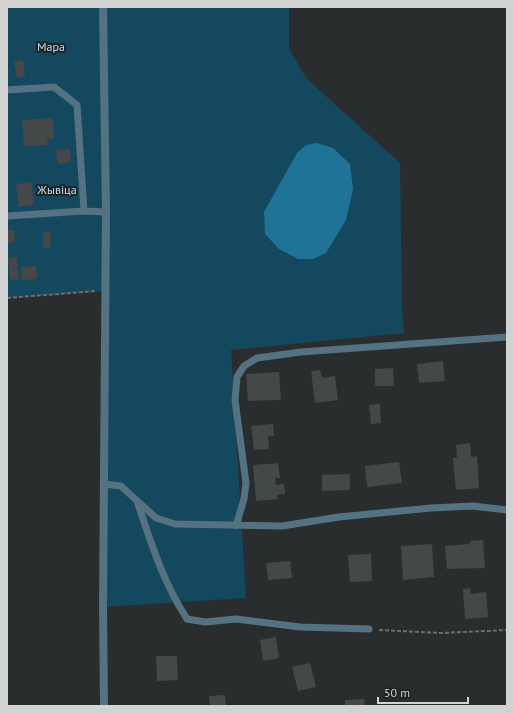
<svg xmlns="http://www.w3.org/2000/svg" width="514" height="713" font-family="'PT Sans',sans-serif">
<rect width="100%" height="100%" fill="#2a2d2e"/>
<path fill="#14485e" d="M 7,7 L 289,7 L 289,48 L 306,78 L 400,163 L 402,305 L 404,333 L 231,350 L 246,598 L 103,607 L 105,291 L 7,298 Z"/>
<path fill="#1e7396" d="M 317,143 L 333,148 L 350,164 L 353,189 L 346,220 L 326,253 L 313,259 L 298,259 L 279,249 L 265,234 L 264,212 L 297,153 L 306,145 Z"/>
<path fill="#454849" d="M 23,60 L 25,76 L 17,78 L 14,62 Z
M 53,118 L 54,139 L 47,139 L 48,145 L 24,146 L 22,120 Z
M 70,149 L 71,162 L 58,164 L 56,150 Z
M 31,182 L 34,205 L 19,207 L 16,184 Z
M 7,230 L 14,230 L 15,242 L 7,243 Z
M 43,232 L 51,232 L 50,248 L 43,248 Z
M 17,257 L 19,279 L 10,280 L 8,258 Z
M 36,266 L 37,279 L 22,280 L 21,267 Z
M 443,361 L 445,381 L 419,383 L 417,364 Z
M 393,368 L 394,386 L 375,386 L 375,369 Z
M 320,370 L 322,378 L 335,376 L 338,400 L 315,403 L 311,371 Z
M 279,372 L 281,400 L 248,401 L 246,374 Z
M 380,404 L 381,423 L 371,424 L 369,405 Z
M 273,424 L 274,436 L 268,436 L 269,449 L 254,450 L 251,426 Z
M 470,443 L 471,457 L 477,456 L 479,488 L 456,490 L 453,458 L 457,458 L 456,445 Z
M 399,462 L 402,483 L 367,487 L 365,466 Z
M 278,463 L 280,478 L 275,478 L 276,485 L 284,484 L 285,494 L 277,495 L 278,499 L 256,501 L 253,465 Z
M 350,474 L 350,490 L 322,491 L 322,475 Z
M 483,540 L 485,568 L 447,569 L 445,546 L 470,544 L 470,541 Z
M 432,544 L 434,577 L 403,580 L 401,546 Z
M 371,554 L 372,581 L 350,582 L 348,555 Z
M 290,561 L 292,578 L 268,580 L 266,563 Z
M 470,588 L 471,594 L 486,592 L 488,617 L 465,619 L 463,589 Z
M 276,637 L 279,658 L 263,661 L 260,640 Z
M 156,656 L 177,656 L 178,680 L 157,681 Z
M 310,663 L 316,687 L 298,691 L 292,667 Z
M 225,695 L 226,706 L 210,706 L 209,696 Z
M 364,699 L 365,706 L 345,706 L 345,700 Z"/>
<g fill="none" stroke-linecap="round" stroke-linejoin="round">
<path stroke="#6c6e6f" stroke-width="2" stroke-dasharray="4 2" stroke-linecap="butt" d="M 7,298 L 96,291
M 379,630 L 441,633 L 507,630"/>
<path stroke="#547282" stroke-width="7" d="M 7,90 L 54,87 L 77,105 L 84,211 L 106,212
M 7,216 L 84,211
M 104,484 L 121,486 L 156,518 L 175,524 L 282,526 L 339,517 L 431,508 L 473,506 L 507,510
M 137,501 C 151,543 163,582 187,619 L 205,622 L 236,619 L 300,627 L 369,629
M 236,526 L 244,499 L 246,483 L 235,400 L 237,377 L 244,366 L 257,358 L 301,352 L 507,337"/>
<path stroke="#547282" stroke-width="8" d="M 103,7 L 106,212 L 103,607 L 104,706"/>
</g>
<g text-anchor="middle" stroke-width="4" stroke-linejoin="round" paint-order="stroke">
<g font-size="12" fill="#b7def2" stroke="#202324">
<text x="51" y="51">Мара</text>
<text x="57" y="194">Жывіца</text>
</g>
</g>
<rect width="514" height="713" fill="none" stroke="#d1d3d3" stroke-width="16"/>
<path d="M378 697v6h90v-6" fill="none" stroke="#d1d3d3" stroke-width="2"/>
<text x="384" y="697" font-size="12" fill="#d1d3d3" stroke="#202324" stroke-width="3" paint-order="stroke">50 m</text>
</svg>
